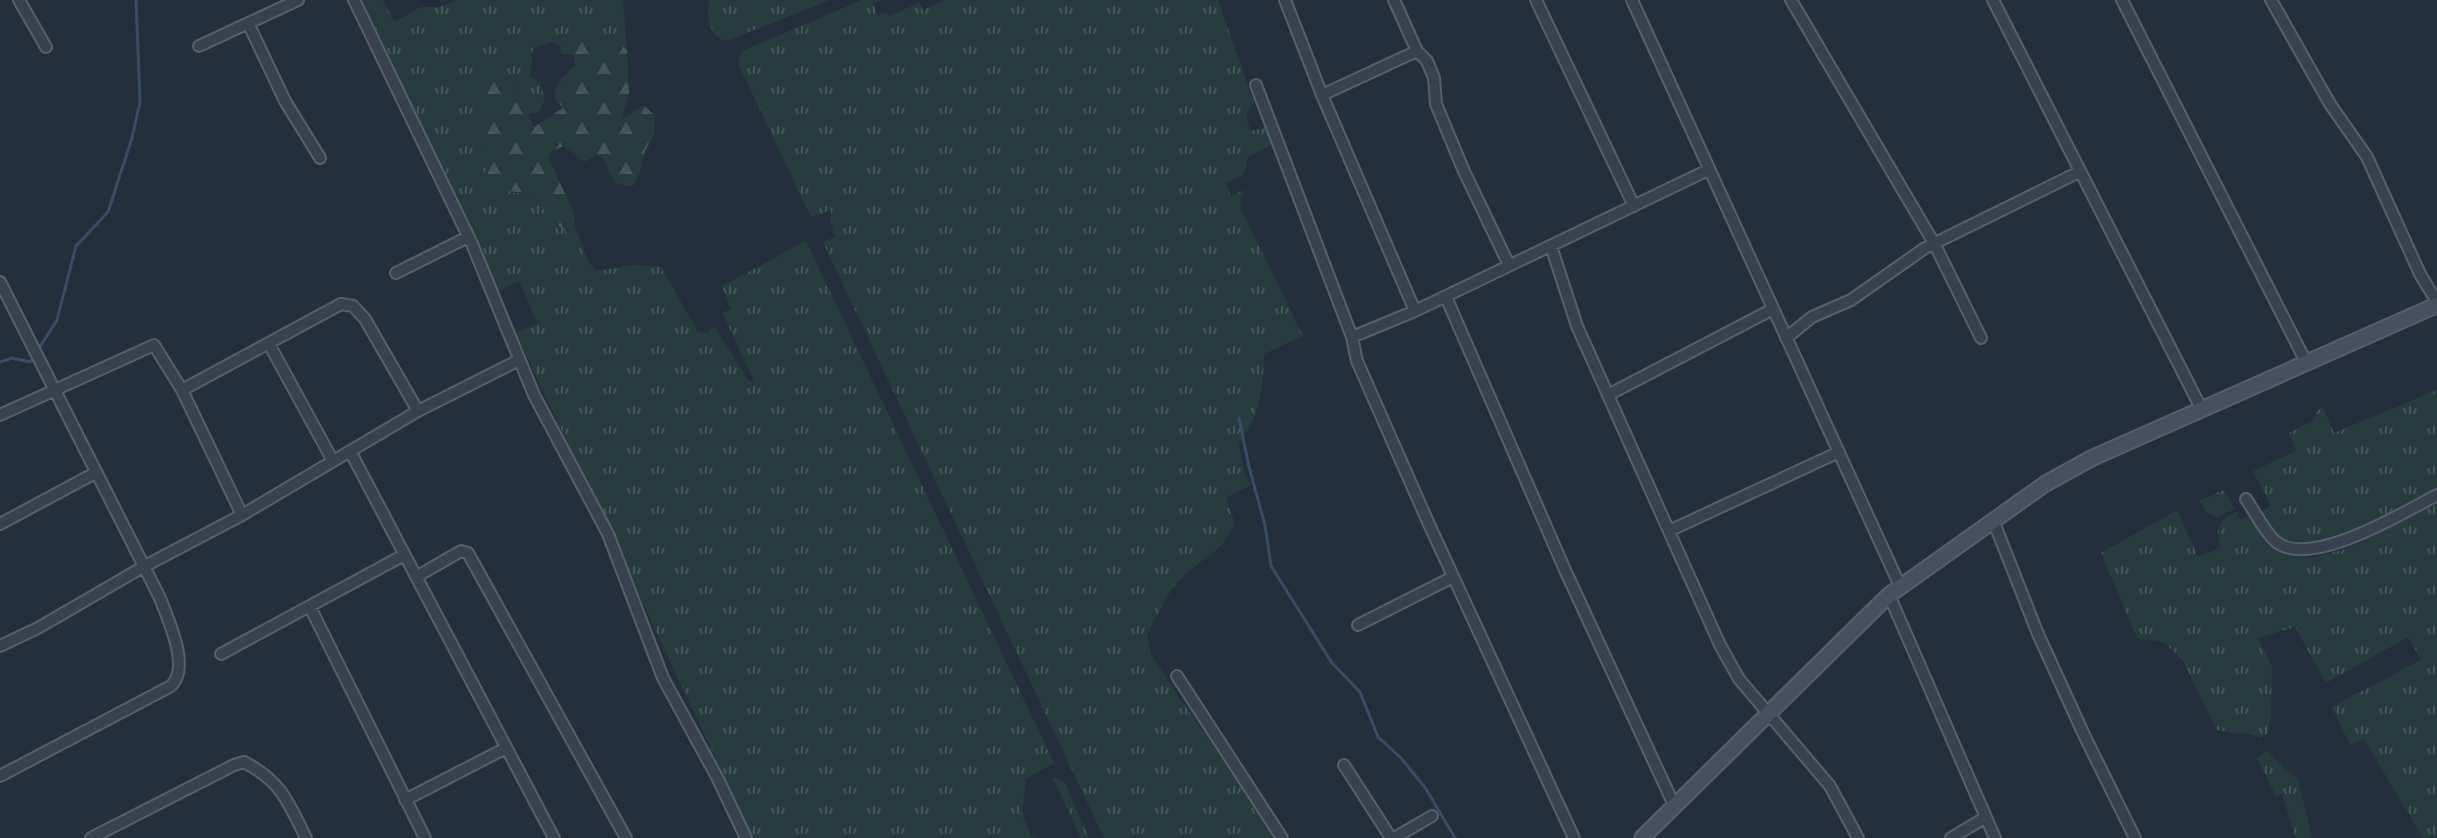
<svg xmlns="http://www.w3.org/2000/svg" width="2437" height="838" font-family="Manrope,sans-serif">
<defs>
<pattern id="grass-tufts" width="24" height="20" patternUnits="userSpaceOnUse" patternTransform="scale(2)"><rect width="24" height="20" fill="#263c3f"/><path d="M3 7l-1-3M5 7V3M7 7l1-3M15 17l-1-3M17 17v-4M19 17l1-3" fill="none" stroke="#435659"/></pattern>
<pattern id="forest-firs" width="22" height="20" patternUnits="userSpaceOnUse" patternTransform="scale(2)"><rect width="22" height="20" fill="#263c3f"/><path d="M5 1l3.5 6h-7zM16 11l3.5 6h-7z" fill="#435659"/></pattern>
</defs>
<rect width="100%" height="100%" fill="#242f3e"/>
<path fill="url(#grass-tufts)" d="M 360,0 L 383,0 L 394,22 L 421,7 L 438,7 L 457,0 L 623,0 L 627,50 L 610,35 L 568,38 L 560,46 L 551,42 L 533,48 L 530,76 L 540,82 L 545,98 L 539,112 L 527,114 L 507,73 L 486,116 L 478,142 L 489,163 L 511,193 L 529,193 L 567,233 L 575,227 L 589,263 L 596,271 L 633,265 L 661,267 L 698,332 L 707,333 L 714,326 L 750,383 L 754,380 L 722,313 L 731,309 L 722,286 L 806,241 L 1054,763 L 1026,779 L 1022,813 L 1031,836 L 1037,838 L 753,838 L 516,333 L 537,323 L 519,281 L 497,292 Z
M 709,0 L 831,0 L 726,41 C 707,35 707,17 709,0 Z
M 862,0 L 881,0 L 873,3 L 878,16 L 886,13 L 889,16 L 919,3 L 923,10 L 944,0 L 1218,0 L 1254,103 C 1244,114 1246,118 1251,131 L 1266,128 L 1272,144 L 1248,157 L 1244,174 L 1225,184 L 1231,196 L 1244,190 L 1240,200 L 1241,209 L 1303,336 L 1264,354 C 1264,385 1259,419 1239,443 L 1244,473 L 1251,485 L 1226,498 L 1235,524 L 1221,546 L 1185,574 L 1171,590 L 1147,634 L 1151,654 L 1176,693 L 1279,838 L 1104,838 L 823,242 L 835,237 L 830,221 L 831,210 L 811,217 L 740,68 L 738,60 L 742,51 Z
M 2437,390 L 2437,493 C 2401,510 2314,565 2278,538 C 2271,533 2265,521 2260,513 L 2271,506 L 2253,471 L 2296,451 L 2289,433 L 2312,421 L 2318,410 L 2323,408 L 2334,433 Z
M 2223,490 L 2235,509 L 2216,517 L 2205,511 L 2200,501 Z
M 2437,504 L 2437,838 L 2423,838 L 2364,739 L 2350,745 L 2332,707 L 2421,660 L 2408,637 L 2326,683 L 2295,627 L 2258,638 L 2272,666 L 2271,716 L 2268,734 L 2260,738 C 2245,731 2233,734 2217,730 L 2183,661 L 2164,642 L 2137,638 L 2101,553 L 2177,510 L 2198,557 L 2220,548 C 2216,528 2218,520 2236,512 L 2241,520 L 2251,516 L 2266,544 L 2281,552 L 2311,558 L 2349,548 Z
M 2266,751 L 2298,780 L 2312,838 L 2296,838 L 2282,794 L 2276,796 L 2257,759 Z
M 1055,777 L 1065,783 L 1089,838 L 1081,838 L 1053,778 Z"/>
<path fill="url(#forest-firs)" d="M 592,34 L 610,35 L 627,50 L 629,93 L 622,119 L 644,105 L 655,116 L 654,135 L 645,151 L 640,173 L 633,186 L 617,184 L 609,172 L 602,156 L 596,155 L 584,162 L 564,146 L 552,151 L 548,157 L 574,213 L 575,227 L 567,234 L 529,193 L 494,190 L 483,177 L 488,163 L 478,142 L 477,128 L 486,115 L 480,91 L 484,74 L 500,67 L 507,73 L 534,127 L 563,108 L 554,98 L 556,86 L 575,64 L 574,55 L 562,54 L 560,46 L 568,38 Z"/>
<g fill="none" stroke-linecap="round" stroke-linejoin="round">
<path stroke="#394c67" stroke-width="3" d="M 38,350 L 57,320 L 76,246 L 108,212 L 132,138 L 140,102 L 136,0
M 0,362 L 12,358 L 30,362 L 34,357
M 1239,418 L 1249,467 L 1265,525 L 1271,566 L 1332,663 L 1360,692 L 1378,737 L 1401,758 L 1426,789 L 1455,838"/>
<g stroke="#565f6c" stroke-width="14">
<path id="street" d="M 19,0 L 46,47
M 354,0 L 472,244 L 534,395 L 608,534 L 663,678 L 718,779 L 746,838
M 1285,0 L 1322,95 L 1415,311
M 1394,0 L 1417,51 L 1427,61 L 1434,78 L 1436,104 L 1463,169 L 1509,265
M 1536,0 L 1634,206
M 1632,0 L 1900,586
M 1791,0 L 1935,245 L 1981,338
M 1993,0 L 2202,410
M 2122,0 L 2306,362
M 2271,0 L 2330,104 L 2367,157 L 2420,274 L 2437,302
M 248,23 L 285,101 L 320,158
M 199,46 L 298,0
M 1256,85 L 1352,337 L 1357,361 L 1428,522 L 1574,838
M 1322,95 L 1417,51
M 1551,246 L 1577,326 L 1720,645 L 1739,679 L 1830,786 L 1858,838
M 396,273 L 468,237
M 0,282 L 160,598 C 168,620 191,667 171,686 L 0,776
M 1446,297 L 1565,570 L 1674,805
M 1352,337 L 1415,311 L 1708,170
M 1786,338 L 1812,317 L 1851,300 L 1925,248 L 2079,172
M 269,344 L 333,461
M 182,390 L 341,304 L 353,306 L 365,319 L 418,411
M 1608,395 L 1773,309
M 0,415 L 154,345 L 182,390 L 242,515
M 350,451 L 554,838
M 2246,499 C 2255,512 2263,529 2274,540 C 2307,572 2404,512 2437,495
M 1993,520 L 2038,634 L 2085,737 L 2135,838
M 0,524 L 95,473
M 1669,531 L 1839,452
M 416,577 L 461,551 L 468,553 L 626,838
M 1889,595 L 1995,838
M 310,607 L 425,838
M 1358,625 L 1453,577
M 0,646 L 38,628 L 143,567 L 242,515 L 418,411 L 519,360
M 221,654 L 404,555
M 1177,676 L 1282,838
M 1344,765 L 1391,838
M 405,800 L 506,748
M 91,838 L 234,765 L 244,762 C 282,782 288,802 306,838
M 1394,838 L 1432,816
M 1951,838 L 1986,817"/>
</g>
<g stroke="#565f6c" stroke-width="18">
<path id="secondary" d="M 1642,838 L 1889,595 L 2045,484 L 2092,458 L 2437,305"/>
</g>
<use href="#street" stroke="#38414e" stroke-width="10"/>
<use href="#secondary" stroke="#465061" stroke-width="14"/>
</g>
</svg>
